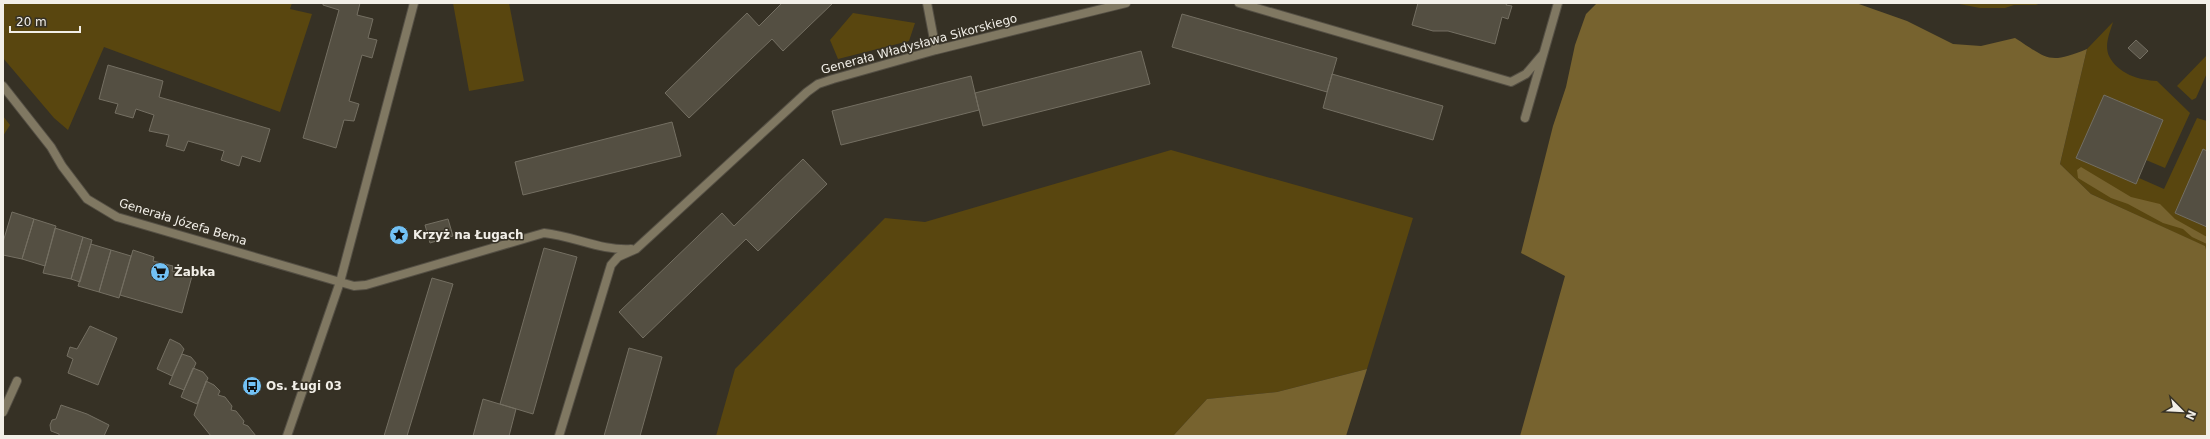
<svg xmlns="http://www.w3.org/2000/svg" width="2210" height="439" font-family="'DejaVu Sans',sans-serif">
<rect width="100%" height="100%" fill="#363125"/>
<path fill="#59460f" d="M 3,3 L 292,3 L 290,9 L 312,14 L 280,112 L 104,47 L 68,130 L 54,118 L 3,58 Z
M 453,3 L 509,3 L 524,81 L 469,91 Z
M 1954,3 L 2041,3 L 2036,5 L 2014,5 L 2005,8 L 1980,8 Z
M 853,13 L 915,23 L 909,41 L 838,59 L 830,40 Z
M 2113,22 C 2110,32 2104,45 2109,56 C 2118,74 2139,80 2157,81 L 2190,113 L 2165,168 L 2146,160 L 2163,120 L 2104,95 L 2076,158 L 2136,184 L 2139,178 L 2164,189 L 2197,118 L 2207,121 L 2207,151 L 2203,150 L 2175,213 L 2207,227 L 2207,253 L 2204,246 L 2091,194 L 2060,164 L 2087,49 Z
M 2207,55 L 2207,73 L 2196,98 L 2192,100 L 2177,86 Z
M 3,116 L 10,125 L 3,136 Z
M 1171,150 L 1413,218 L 1367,369 L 1277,392 L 1207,399 L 1173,436 L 716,436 L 735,369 L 885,218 L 925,222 Z"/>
<path fill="#77632f" d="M 1597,3 L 1856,3 L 1907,21 L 1953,44 L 1981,46 L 2015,38 C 2048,59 2048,65 2087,49 L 2060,164 L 2091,194 L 2205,246 L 2207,253 L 2207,436 L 1520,436 L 1565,276 L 1521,253 L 1553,126 L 1566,87 L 1575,45 L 1586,14 Z
M 2081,167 L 2131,197 L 2160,204 L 2175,219 L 2207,237 L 2207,244 L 2192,237 L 2183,229 L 2163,223 L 2128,204 L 2111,198 L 2078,178 L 2077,170 Z
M 1367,369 L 1346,436 L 1173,436 L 1207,399 L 1277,392 Z"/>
<path fill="#544f42" stroke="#746f62" d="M 323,3 L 360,3 L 357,15 L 373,19 L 368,38 L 377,40 L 372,58 L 362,55 L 349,101 L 359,104 L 354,121 L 344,120 L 336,148 L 303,138 L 339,10 L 323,5 Z
M 782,3 L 833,3 L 783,51 L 772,39 L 689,118 L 665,93 L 747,13 L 759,26 Z
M 1418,3 L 1507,3 L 1506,5 L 1512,6 L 1508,19 L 1502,17 L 1495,44 L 1448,31 L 1433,31 L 1412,25 Z
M 1182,14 L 1337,58 L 1327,92 L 1172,47 Z
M 2136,40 L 2148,51 L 2140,59 L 2128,48 Z
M 1141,51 L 1150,84 L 983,126 L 975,93 Z
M 108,65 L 163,81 L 159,97 L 270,129 L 260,162 L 242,156 L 239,166 L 221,160 L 224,151 L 188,141 L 184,151 L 166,146 L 169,135 L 149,131 L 154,115 L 136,109 L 133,118 L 115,113 L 118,104 L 99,99 Z
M 1332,74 L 1443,106 L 1433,140 L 1323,108 Z
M 971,76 L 979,110 L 841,145 L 832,111 Z
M 2104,95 L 2163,120 L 2136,184 L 2076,158 Z
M 672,122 L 681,156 L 523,195 L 515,162 Z
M 2203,149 L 2207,151 L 2207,227 L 2175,213 Z
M 803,159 L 827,184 L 758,251 L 746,239 L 643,338 L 619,312 L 722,213 L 734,226 Z
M 12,212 L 34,219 L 22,259 L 3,255 L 3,242 Z
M 34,219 L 56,226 L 45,266 L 22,259 Z
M 448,219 L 453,236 L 430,243 L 425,225 Z
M 55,228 L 83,237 L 71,279 L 43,273 Z
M 83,237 L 92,240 L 80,282 L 71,279 Z
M 91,244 L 111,250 L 99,292 L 78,286 Z
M 544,248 L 577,257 L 533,414 L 500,404 Z
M 111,250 L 131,256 L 119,298 L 99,292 Z
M 133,250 L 154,257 L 153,261 L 173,266 L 172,271 L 192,276 L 182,313 L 120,295 Z
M 432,278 L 453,284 L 407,436 L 384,436 Z
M 90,326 L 117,338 L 98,385 L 68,373 L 73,359 L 67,356 L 70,347 L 77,349 Z
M 170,339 L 180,344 L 184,349 L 172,376 L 157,369 Z
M 629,348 L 662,357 L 640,436 L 604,436 Z
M 182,354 L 191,357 L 196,363 L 184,390 L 169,384 Z
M 193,368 L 203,372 L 208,378 L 197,404 L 181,397 Z
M 206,381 L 214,385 L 220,391 L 218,395 L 225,397 L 232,406 L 231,410 L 236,411 L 244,421 L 243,424 L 248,426 L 256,436 L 211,436 L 194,415 Z
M 483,399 L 516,409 L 509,436 L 473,436 Z
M 61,405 L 87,414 L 109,425 L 104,436 L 59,436 L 59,434 L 51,431 L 50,425 L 52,420 L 56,419 Z"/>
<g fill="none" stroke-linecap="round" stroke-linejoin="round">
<g stroke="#544f44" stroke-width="10">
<path id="minor" d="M 414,3 L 340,282 L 354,286 L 366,285 L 544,233 C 574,236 601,251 631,249
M 927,3 L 936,50
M 1239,3 L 1511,82 L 1526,74 L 1543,54
M 1525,118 L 1558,3
M 3,412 L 17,381
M 559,436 L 611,265 L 618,257 L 636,249 L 807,92 L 818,84 L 833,79 L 936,50 L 1126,3"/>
</g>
<g stroke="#544f44" stroke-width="10">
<path id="tertiary" d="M 3,86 L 51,147 L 62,166 L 87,199 L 117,217 L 340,282 L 287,436"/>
</g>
<use href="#minor" stroke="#807862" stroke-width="8"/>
<use href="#tertiary" stroke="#807862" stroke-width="8"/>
</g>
<defs>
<g id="sight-disc" transform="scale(1)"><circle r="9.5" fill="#72c1f5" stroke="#363125"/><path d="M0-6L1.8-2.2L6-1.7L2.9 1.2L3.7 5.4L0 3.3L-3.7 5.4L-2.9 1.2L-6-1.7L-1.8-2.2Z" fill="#111"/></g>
<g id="supermarket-disc" transform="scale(1)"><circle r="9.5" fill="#72c1f5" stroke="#363125"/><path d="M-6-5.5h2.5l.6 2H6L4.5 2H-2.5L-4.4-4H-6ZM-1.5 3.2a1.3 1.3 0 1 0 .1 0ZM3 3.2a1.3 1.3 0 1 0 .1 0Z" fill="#111"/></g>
<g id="bus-disc" transform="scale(1)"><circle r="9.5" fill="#72c1f5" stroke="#363125"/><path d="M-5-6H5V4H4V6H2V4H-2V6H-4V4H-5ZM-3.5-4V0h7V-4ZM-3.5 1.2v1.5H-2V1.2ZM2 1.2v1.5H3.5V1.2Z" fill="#111"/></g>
</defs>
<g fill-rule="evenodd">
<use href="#sight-disc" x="399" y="235"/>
<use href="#supermarket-disc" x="160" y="272"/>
<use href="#bus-disc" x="252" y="386"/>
</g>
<g text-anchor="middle" stroke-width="3" stroke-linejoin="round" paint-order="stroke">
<g font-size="12" fill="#f2efe8" stroke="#363125">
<text transform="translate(919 44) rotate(-15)" y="4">Generała Władysława Sikorskiego</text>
<text transform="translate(183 222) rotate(17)" y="4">Generała Józefa Bema</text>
</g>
<g font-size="12" font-weight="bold" fill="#f2efe8" stroke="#363125" text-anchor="start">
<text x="413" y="239">Krzyż na Ługach</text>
<text x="174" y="276">Żabka</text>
<text x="266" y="390">Os. Ługi 03</text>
</g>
</g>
<rect width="2210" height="439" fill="none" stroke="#f2efe8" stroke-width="8"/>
<g transform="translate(2182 411) rotate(114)" stroke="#363125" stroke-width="3" paint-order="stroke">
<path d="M0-3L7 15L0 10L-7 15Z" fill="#f2efe8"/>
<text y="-6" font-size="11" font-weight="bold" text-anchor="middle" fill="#f2efe8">N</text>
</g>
<path d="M10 26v6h70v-6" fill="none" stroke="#f2efe8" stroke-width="2"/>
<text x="16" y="26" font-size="12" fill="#f2efe8" stroke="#363125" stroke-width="3" paint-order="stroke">20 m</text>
</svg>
